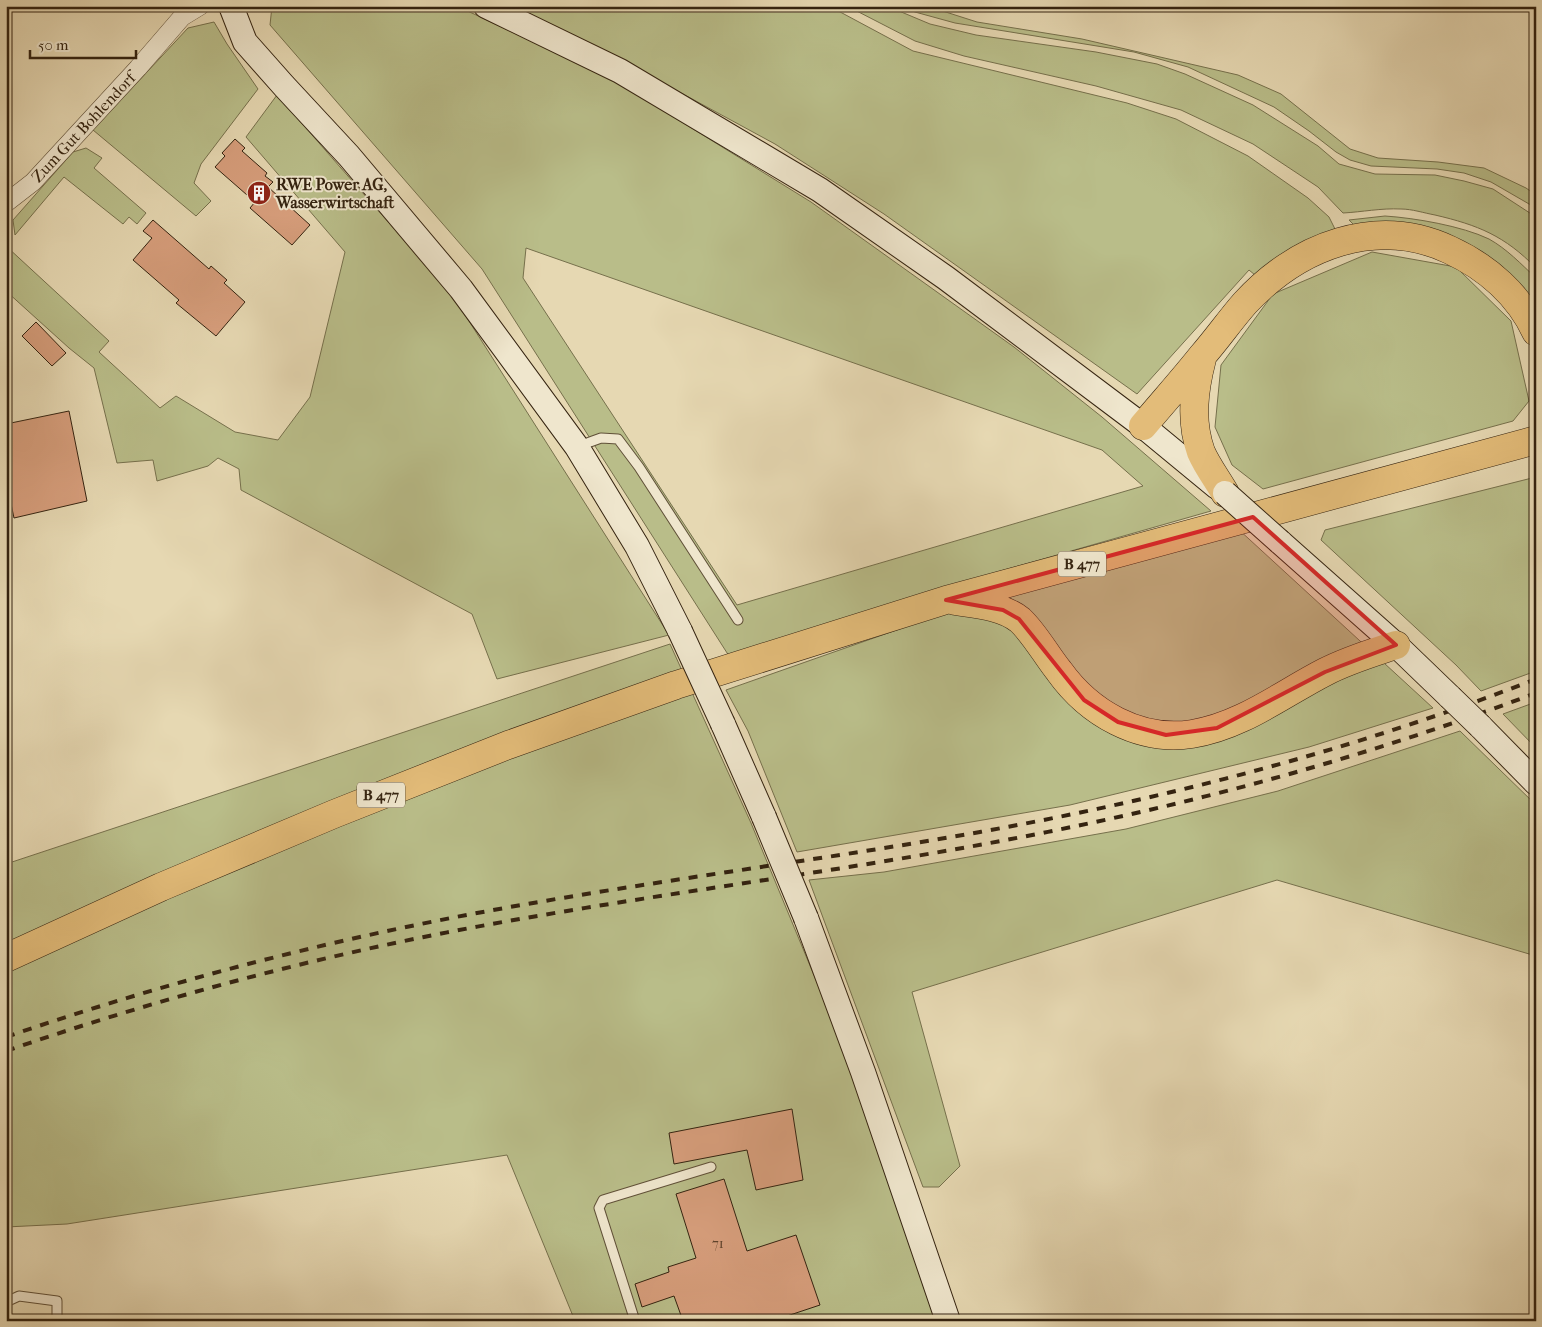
<svg xmlns="http://www.w3.org/2000/svg" width="1542" height="1327" font-family="'IM FELL French Canon',serif">
<rect width="100%" height="100%" fill="#e6d8b2"/>
<filter id="stains"><feTurbulence type="fractalNoise" baseFrequency=".004" numOctaves="4"/><feColorMatrix values="0 0 0 0 .2 0 0 0 0 .09 0 0 0 0 .02 0 0 0 .5 -.17"/></filter>
<radialGradient id="worn" r=".72"><stop offset=".6" stop-color="#630" stop-opacity="0"/><stop offset="1" stop-color="#630" stop-opacity=".3"/></radialGradient>
<path fill="#b9bd89" stroke="#76704c" fill-rule="evenodd" d="M 272,6 L 457,6 L 614,80 L 811,202 L 1014,347 L 1102,417 L 1211,511 L 980,577 L 729,656 L 482,269 L 270,25 ZM 526,248 L 1102,450 L 1143,486 L 737,605 L 523,278 Z
M 510,6 L 829,6 L 913,51 L 1127,103 L 1176,119 L 1248,156 L 1308,198 L 1329,217 L 1336,231 L 1255,275 L 1249,270 L 1137,394 L 884,214 L 775,144 L 624,62 Z
M 847,6 L 887,6 L 930,24 L 976,35 L 1096,52 L 1157,64 L 1185,74 L 1253,105 L 1318,146 L 1339,164 L 1375,174 L 1435,175 L 1464,181 L 1493,189 L 1536,217 L 1536,268 C 1505,236 1478,225 1435,215 C 1424,213 1412,209 1401,209 C 1381,208 1362,212 1343,213 L 1318,187 L 1253,144 L 1181,110 L 1096,86 L 964,56 L 915,41 Z
M 903,6 L 927,6 L 977,22 L 1082,39 L 1238,75 L 1281,94 L 1350,149 L 1378,158 L 1438,162 L 1484,168 L 1526,188 L 1536,195 L 1536,208 L 1491,182 L 1464,173 L 1437,169 L 1371,166 L 1350,160 L 1336,152 L 1309,131 L 1274,107 L 1188,67 L 1134,52 L 955,23 L 915,12 Z
M 214,22 L 227,44 L 258,89 L 201,164 L 194,183 L 211,201 L 196,216 L 93,130 L 188,28 Z
M 277,95 L 453,296 L 669,635 L 497,679 L 472,614 L 241,490 L 239,469 L 218,458 L 208,466 L 157,481 L 153,460 L 117,463 L 94,368 L 69,348 L 6,291 L 6,246 L 109,341 L 99,352 L 160,408 L 176,396 L 235,432 L 278,440 L 310,397 L 345,252 L 246,137 Z
M 86,148 L 102,158 L 94,168 L 146,213 L 137,224 L 129,217 L 123,224 L 64,177 L 15,235 L 13,220 L 73,152 Z
M 1385,216 C 1415,218 1462,226 1489,239 C 1507,249 1521,264 1536,278 L 1536,307 L 1528,294 L 1356,227 L 1349,220 Z
M 1372,252 L 1456,267 L 1511,321 L 1529,401 L 1513,421 L 1263,489 L 1232,465 L 1215,427 L 1221,365 L 1273,294 Z
M 1536,477 L 1536,671 L 1481,691 L 1456,665 L 1321,540 L 1325,530 Z
M 1237,528 L 1433,708 L 1309,747 L 1070,805 L 797,852 L 748,731 L 726,690 L 996,595 Z
M 670,644 L 751,823 L 854,1072 L 937,1321 L 575,1321 L 507,1155 L 67,1224 L 6,1227 L 6,864 Z
M 1536,702 L 1536,748 L 1503,714 Z
M 1460,731 L 1536,805 L 1536,956 L 1277,880 L 912,992 L 960,1166 L 939,1187 L 923,1187 L 809,880 L 884,872 L 1126,829 L 1278,791 Z"/>
<path fill="#d79e7c" stroke="#342310" d="M 235,139 L 245,148 L 242,151 L 267,173 L 265,176 L 273,182 L 268,187 L 310,225 L 292,245 L 250,208 L 255,202 L 215,167 L 225,156 L 222,153 Z
M 153,220 L 209,269 L 211,266 L 227,280 L 224,283 L 245,302 L 216,336 L 176,303 L 179,300 L 133,260 L 152,238 L 143,231 Z
M 36,322 L 66,353 L 52,366 L 22,336 Z
M 69,411 L 87,501 L 14,518 L 6,480 L 6,424 Z
M 792,1109 L 803,1180 L 756,1190 L 747,1150 L 674,1164 L 669,1133 Z
M 724,1179 L 747,1251 L 796,1235 L 820,1305 L 772,1321 L 751,1321 L 750,1317 L 738,1321 L 716,1321 L 715,1317 L 705,1321 L 683,1321 L 674,1296 L 642,1307 L 635,1284 L 669,1272 L 668,1267 L 696,1258 L 676,1194 Z"/>
<g fill="none" stroke-linecap="round" stroke-linejoin="round">
<g stroke="#605038" stroke-width="11">
<path id="lane" d="M 579,446 L 601,438 L 618,439 L 639,467 L 738,620
M 6,1302 L 19,1296 L 57,1301 L 57,1321
M 635,1321 L 599,1208 L 603,1200 L 711,1167"/>
</g>
<g stroke="#605038" stroke-width="19">
<path id="street" d="M 6,203 L 33,182 L 138,68 L 182,17 L 200,6"/>
</g>
<g stroke="#342310" stroke-width="26">
<path id="secondary" d="M 231,6 L 245,42 L 284,86 L 349,156 L 461,289 L 577,447 L 637,546 L 680,631
M 486,6 L 620,71 L 820,190 L 946,278 L 1143,426 L 1217,487
M 1280,542 L 1396,645 L 1450,697
M 723,724 L 764,817
M 1480,726 L 1536,783
M 806,918 L 863,1072 L 948,1321"/>
</g>
<g stroke="#342310" stroke-width="29">
<path id="primary" d="M 1202,359 C 1194,390 1190,421 1201,452 C 1207,466 1217,479 1225,493
M 1143,426 C 1163,402 1183,380 1202,356 C 1217,339 1230,320 1245,303 C 1298,246 1376,215 1450,250 C 1487,267 1519,295 1536,332
M 955,601 C 976,604 1003,606 1020,620 C 1035,634 1046,655 1059,671 C 1089,713 1139,742 1192,734 C 1242,726 1282,694 1325,672 C 1348,660 1372,653 1396,645
M 6,958 L 161,887 L 334,814 L 508,745 L 676,685 L 946,600 L 1536,440"/>
</g>
<use href="#lane" stroke="#efe6cd" stroke-width="9"/>
<use href="#street" stroke="#efe6cd" stroke-width="18"/>
<use href="#secondary" stroke="#efe6cd" stroke-width="24"/>
<use href="#primary" stroke="#e3bc79" stroke-width="28"/>
<path stroke="#342310" stroke-width="4" stroke-dasharray="9 9" stroke-linecap="butt" d="M 6,1037 C 163,983 324,941 488,911 C 651,881 816,861 980,832 C 1169,798 1357,749 1536,679
M 6,1051 C 151,1001 299,961 449,932 C 651,893 856,871 1057,830 C 1220,797 1380,752 1536,693"/>
<g stroke="#342310" stroke-width="26" stroke-linecap="butt">
<path id="secondary-bridge" d="M 1225,493 L 1280,542
M 680,631 L 723,724
M 1450,697 L 1480,726
M 764,817 L 806,918"/>
</g>
<use href="#secondary-bridge" stroke="#efe6cd" stroke-width="24"/>
</g>
<path fill="#d62828" fill-opacity="0.2" stroke="#d62828" stroke-width="4" stroke-linejoin="round" d="M 1253,517 L 1396,645 L 1325,672 L 1217,728 L 1166,735 L 1118,722 L 1084,700 L 1019,619 L 1003,610 L 946,600 Z"/>
<defs>
<g id="building-disc" transform="scale(1.25)"><circle r="9.5" fill="#8f2418" stroke="#efe6cd"/><path d="M-4-6H4V6H1V3H-1V6H-4ZM-2.5-4.3h1.7v1.8h-1.7ZM.8-4.3h1.7v1.8H.8ZM-2.5-1h1.7V.8h-1.7ZM.8-1h1.7V.8H.8Z" fill="#fff"/></g>
</defs>
<g fill-rule="evenodd">
<use href="#building-disc" x="259" y="193"/>
</g>
<g text-anchor="middle" stroke-width="4" stroke-linejoin="round" paint-order="stroke">
<g font-size="14" fill="#5d422b">
<text x="718" y="1248">71</text>
</g>
<g fill="#efe6cd" stroke="#6c5e49" stroke-width="1">
<rect x="1058" y="551.5" width="48" height="25" rx="4"/>
<rect x="357" y="782.5" width="48" height="25" rx="4"/>
</g>
<g font-size="15" font-weight="bold" fill="#342310">
<text x="1082" y="569">B 477</text>
<text x="381" y="800">B 477</text>
</g>
<g font-size="16" fill="#342310" stroke="#efe6cd">
<text transform="translate(83 127) rotate(-47)" y="6">Zum Gut Bohlendorf</text>
</g>
<g font-size="16" font-weight="bold" fill="#342310" stroke="#efe6cd" text-anchor="start">
<text x="276" y="190">RWE Power AG,<tspan x="276" dy="18">Wasserwirtschaft</tspan></text>
</g>
</g>
<rect width="1542" height="1327" fill="none" stroke="#e6d8b2" stroke-width="25"/>
<rect x="8" y="8" width="1527" height="1312" fill="none" stroke="#342310" stroke-width="2.5"/>
<rect x="12" y="12" width="1517" height="1302" fill="none" stroke="#342310"/>
<path d="M30 50v8h106v-8" fill="none" stroke="#342310" stroke-width="2.5"/>
<text x="38" y="50" font-size="15" fill="#342310" stroke="#efe6cd" stroke-width="4" paint-order="stroke">50 m</text>
<rect width="100%" height="100%" filter="url(#stains)"/>
<rect width="100%" height="100%" fill="url(#worn)"/>
</svg>
